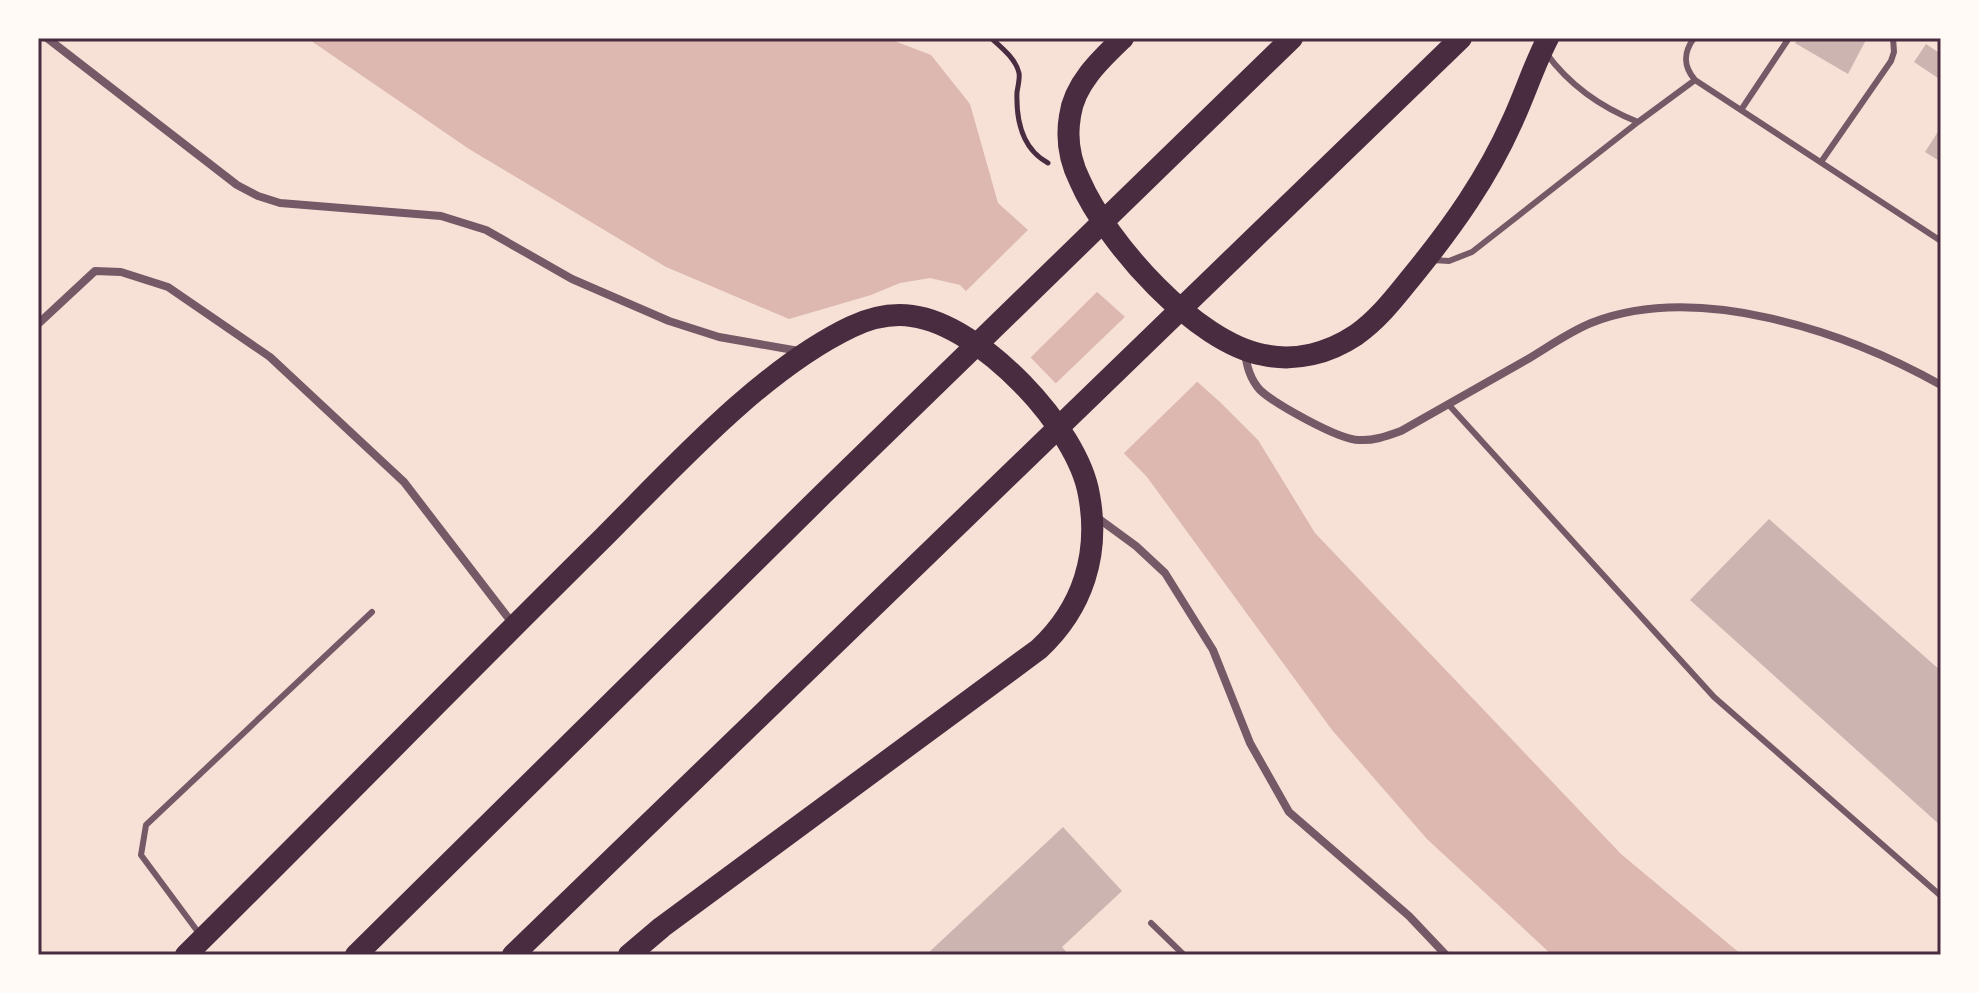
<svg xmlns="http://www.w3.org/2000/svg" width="1979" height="993" font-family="Jost,sans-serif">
<rect width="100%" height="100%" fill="#f7e1d7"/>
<path fill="#dcb8b0" d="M 307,38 L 887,38 L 931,55 L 970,104 L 998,203 L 1221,403 L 1258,440 L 1315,533 L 1621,854 L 1742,955 L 1552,955 L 1427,839 L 1332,730 L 1147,477 L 960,285 L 930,278 L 900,283 L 871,295 L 789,319 L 666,267 L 469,149 Z"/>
<path fill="#f7e1d7" d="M 1031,227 L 1100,289 L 1028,360 L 963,294 Z
M 1128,314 L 1200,379 L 1121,456 L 1053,386 Z"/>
<path fill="#ccb4b1" d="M 1798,38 L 1867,38 L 1848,74 L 1795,43 Z
M 1926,44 L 1941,54 L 1941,80 L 1914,62 Z
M 1941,127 L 1941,162 L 1925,152 Z
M 1769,519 L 1941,671 L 1941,826 L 1690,600 Z
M 1063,827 L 1122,891 L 1062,947 L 1069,955 L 926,955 Z"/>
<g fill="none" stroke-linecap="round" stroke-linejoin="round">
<path stroke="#4a2c40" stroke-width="5" d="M 991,38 C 1001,47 1016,59 1019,73 C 1020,78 1018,86 1017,92 C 1016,120 1022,149 1048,163"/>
<path stroke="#755966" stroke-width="6" d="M 1694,38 C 1683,53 1683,66 1695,80 L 1941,241
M 1546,53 C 1570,86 1600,107 1638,122
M 1741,110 L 1789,38
M 1821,162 L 1891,61 L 1894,52 L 1893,38
M 1432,260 L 1449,261 L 1472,252 L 1638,122 L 1695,80
M 1448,404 L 1714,697 L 1941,896
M 1151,923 L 1184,955
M 201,936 L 141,855 L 146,825 L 372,612"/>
<path stroke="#755966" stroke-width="8" d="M 47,38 L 237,185 L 258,196 L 280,203 L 441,216 L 486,230 L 572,279 L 669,321 L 719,337 L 799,351
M 38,324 L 95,271 L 121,272 L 168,287 L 270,357 L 404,482 L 513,624
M 1245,350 C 1246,365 1250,379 1260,390 C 1275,404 1339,440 1359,440 C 1374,441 1387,436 1401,431 C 1443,407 1485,383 1528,359 C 1548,347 1569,332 1591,323 C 1698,281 1847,332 1941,385
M 1095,516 L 1136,546 L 1165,573 L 1213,650 L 1250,743 L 1289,812 L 1409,916 L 1446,955"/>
<path stroke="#4a2c40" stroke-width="22" d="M 1123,38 C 1101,59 1074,84 1070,116 C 1066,139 1070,161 1080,181 C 1107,243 1196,343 1264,355 C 1296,362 1329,353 1356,335 C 1380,318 1396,296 1414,274 C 1453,226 1487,178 1512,122 C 1525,94 1534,65 1548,38
M 186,955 C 326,817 463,676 603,538 C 673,468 761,370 851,327 C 870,318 891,313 912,316 C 981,325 1078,428 1089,495 C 1100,554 1083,608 1039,649 L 662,927 L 629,955
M 356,955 L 822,495 L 1292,38
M 513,955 L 1461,38"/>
</g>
<rect width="1979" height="993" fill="none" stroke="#fffaf5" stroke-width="80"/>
<rect x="40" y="40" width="1899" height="913" fill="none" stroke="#4a2c40" stroke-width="3"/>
</svg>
